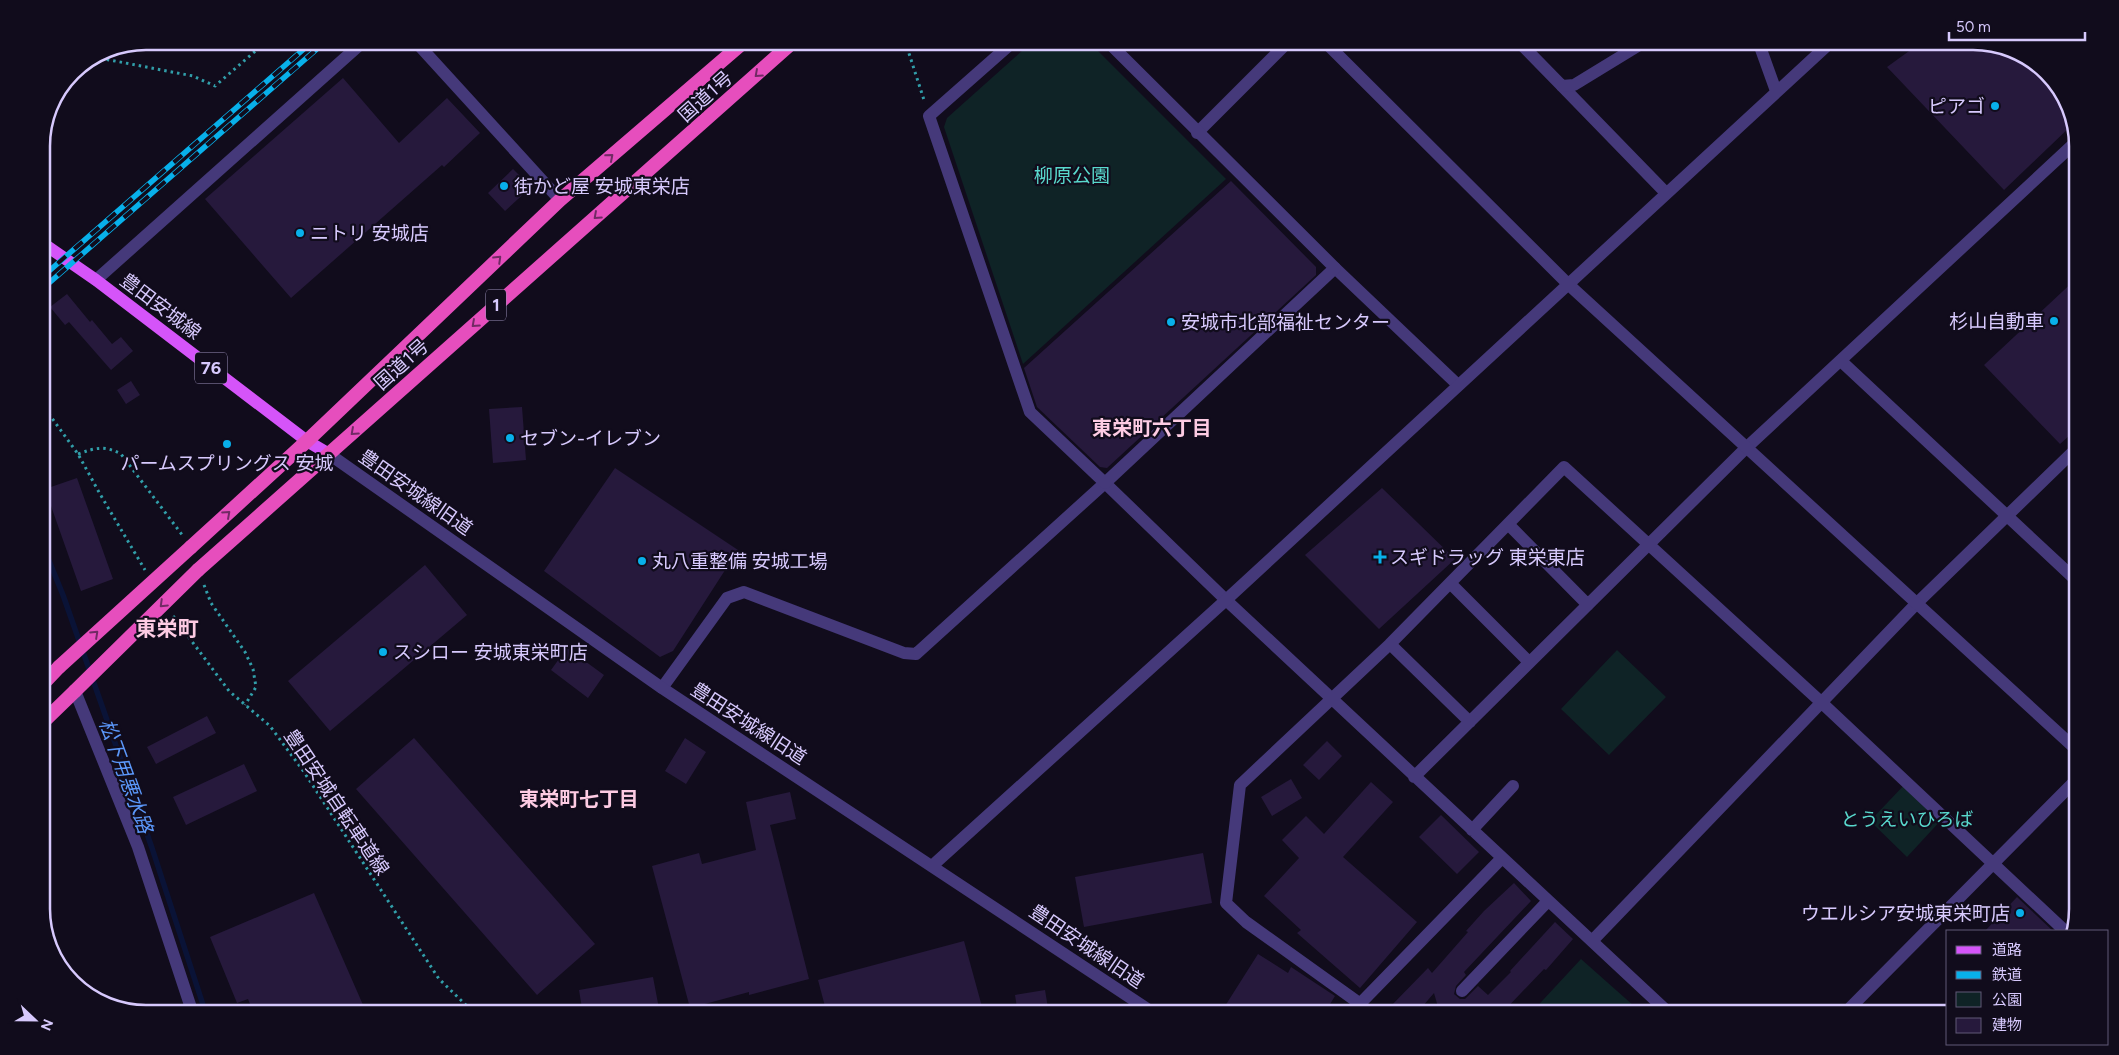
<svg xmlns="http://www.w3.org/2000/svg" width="2119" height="1055" font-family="Figtree,'Noto Sans JP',sans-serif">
<rect width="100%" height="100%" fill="#110c1c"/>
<path fill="#0f2326" d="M 1033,41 L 1088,41 L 1226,179 L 1023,364 L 944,127 L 947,118 Z
M 1617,650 L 1666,697 L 1609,755 L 1561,709 Z
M 1907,782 L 1944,817 L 1907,857 L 1870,821 Z
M 1581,959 L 1643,1014 L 1530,1014 Z"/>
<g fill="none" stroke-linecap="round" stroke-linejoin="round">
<path stroke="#0a1337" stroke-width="5.5" d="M 41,541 L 63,595 L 152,848 L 206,1014"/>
</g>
<path fill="#26193c" d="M 1923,41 L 1974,41 L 2019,52 L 2060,88 L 2073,124 L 2004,190 L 1887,67 Z
M 343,78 L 399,143 L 447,98 L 480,133 L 444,167 L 442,165 L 291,298 L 205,199 Z
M 513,169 L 531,187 L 505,211 L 488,193 Z
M 1231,181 L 1316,267 L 1316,275 L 1107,468 L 1100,467 L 1037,407 L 1024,368 Z
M 2078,277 L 2078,428 L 2060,444 L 1984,365 Z
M 67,294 L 90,322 L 92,320 L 112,344 L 121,337 L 133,351 L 111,370 L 69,322 L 65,325 L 50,307 Z
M 131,381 L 140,395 L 126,404 L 117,390 Z
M 522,407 L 526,460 L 493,463 L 489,409 Z
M 615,468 L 738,550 L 673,651 L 660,657 L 544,571 Z
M 77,478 L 113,579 L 81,591 L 45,489 Z
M 1382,488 L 1455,559 L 1379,629 L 1305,555 Z
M 425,565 L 467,615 L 330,731 L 288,681 Z
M 567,648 L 604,675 L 588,698 L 551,670 Z
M 207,716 L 216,733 L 156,764 L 147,747 Z
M 414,738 L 595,944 L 537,995 L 356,789 Z
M 685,738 L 706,752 L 686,784 L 665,771 Z
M 1327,741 L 1342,756 L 1319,780 L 1303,765 Z
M 244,764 L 257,791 L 186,825 L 173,797 Z
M 1291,779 L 1302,798 L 1272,816 L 1261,797 Z
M 1371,782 L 1393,802 L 1343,857 L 1417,922 L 1360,988 L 1297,933 L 1301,930 L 1264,896 L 1299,858 L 1282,840 L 1306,816 L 1324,834 Z
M 790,792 L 796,819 L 770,825 L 809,979 L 749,995 L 749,992 L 690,1008 L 652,866 L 699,853 L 702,864 L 756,850 L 746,802 Z
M 1441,815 L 1479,852 L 1457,874 L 1419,837 Z
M 1203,853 L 1212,903 L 1084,927 L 1075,877 Z
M 1514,883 L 1531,901 L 1464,972 L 1466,975 L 1456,986 L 1454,994 L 1460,999 L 1465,999 L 1478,986 L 1488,995 L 1511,972 L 1510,971 L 1555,922 L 1573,939 L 1546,970 L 1544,969 L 1501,1014 L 1440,1014 L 1434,993 L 1416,1014 L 1397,1014 L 1390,1007 L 1428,968 L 1432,973 L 1468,932 L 1466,931 L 1484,911 Z
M 314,893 L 367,1014 L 254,1014 L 248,999 L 237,1003 L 210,937 Z
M 2017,897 L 2053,931 L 1985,931 Z
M 964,941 L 984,1014 L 827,1014 L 818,980 Z
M 1258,954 L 1288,973 L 1291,967 L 1335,996 L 1324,1014 L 1220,1014 Z
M 653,977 L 660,1014 L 583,1014 L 579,990 Z
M 1045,990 L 1049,1014 L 1018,1014 L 1015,995 Z"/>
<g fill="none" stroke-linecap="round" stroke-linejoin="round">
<path stroke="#319ea9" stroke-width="3" stroke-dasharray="2.5 4" stroke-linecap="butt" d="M 905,41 L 924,100
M 94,57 L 193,76 L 215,86 L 267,41
M 41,403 L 78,454 L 100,494 L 145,570
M 78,454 C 95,448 104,445 121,454 L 183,536
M 204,585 L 211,603 L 245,652 L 253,669 L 256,687 L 245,705
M 173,616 L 229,691 L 270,726 L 304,772 L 439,979 L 467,1006 L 481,1014"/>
<path stroke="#45397a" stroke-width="12" d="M 1562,86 L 1666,193
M 1335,268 L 1458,385"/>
<path stroke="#45397a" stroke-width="12" d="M 415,41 L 560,200
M 1518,41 L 1562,86 L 1574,85 L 1646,41
M 1197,133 L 1289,41
M 96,280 L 364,41
M 1841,361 L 2078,582
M 1509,525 L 1588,605
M 1450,583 L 1529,662
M 1390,644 L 1470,722
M 662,688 L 727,598 L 744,592 L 904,653 L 916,654 L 1105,483 L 1226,600 L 1670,1014
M 75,691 L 138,847 L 193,1014
M 1414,777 L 1746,448 L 2078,140
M 1472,830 L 1513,786
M 1592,941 L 1916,604 L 2078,447
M 1462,991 L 1548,901
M 1359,1003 L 1246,922 L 1226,903 L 1240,785 L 1390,644 L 1564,467 L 1822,703 L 2065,931
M 1350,1014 L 1502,858
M 1844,1014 L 2078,778"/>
<path stroke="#45397a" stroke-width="12" d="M 1014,41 L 929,116 L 1030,412 L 1105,483 L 1335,268 L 1107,41
M 1324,41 L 1569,285 L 2078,751
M 1758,41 L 1776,91
M 329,454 L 662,688 L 1155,1014
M 932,866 L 1226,600 L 1832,41"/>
<path stroke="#d554f9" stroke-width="12" d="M 41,242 L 96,280 L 307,441 L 329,454"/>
<path stroke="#e64ebd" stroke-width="14" d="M 191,547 L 307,441 L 560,200 L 745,41
M 198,570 L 794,41
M 41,686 L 59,667
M 41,724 L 75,691"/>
<g stroke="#08b0ea" stroke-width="5.5">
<path id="rail" d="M 41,278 L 313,41
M 41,290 L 326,41"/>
</g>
<use href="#rail" stroke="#110c1c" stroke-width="4" stroke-dasharray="11" stroke-linecap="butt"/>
<path stroke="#e64ebd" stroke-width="14" d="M 59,667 L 191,547
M 75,691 L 198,570"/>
</g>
<defs><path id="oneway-chevron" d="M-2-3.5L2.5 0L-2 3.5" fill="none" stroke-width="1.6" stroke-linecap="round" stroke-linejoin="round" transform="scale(1.25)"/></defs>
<g stroke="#712a64">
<use href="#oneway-chevron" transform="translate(758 74) rotate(138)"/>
<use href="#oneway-chevron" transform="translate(610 157) rotate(-41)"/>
<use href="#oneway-chevron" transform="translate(597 216) rotate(138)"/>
<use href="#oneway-chevron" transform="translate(498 259) rotate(-44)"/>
<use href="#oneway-chevron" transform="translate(475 324) rotate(138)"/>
<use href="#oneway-chevron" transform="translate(354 432) rotate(138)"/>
<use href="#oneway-chevron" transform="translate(227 514) rotate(-42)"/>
<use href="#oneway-chevron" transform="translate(163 604) rotate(136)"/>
<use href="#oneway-chevron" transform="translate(95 634) rotate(-43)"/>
</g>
<g fill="#08b0ea" stroke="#110c1c" stroke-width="2">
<circle cx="1995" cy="106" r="5"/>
<circle cx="504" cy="186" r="5"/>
<circle cx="300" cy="233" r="5"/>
<circle cx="2054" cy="321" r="5"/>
<circle cx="1171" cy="322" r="5"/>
<circle cx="510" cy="438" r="5"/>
<circle cx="227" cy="444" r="5"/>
<path d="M1377.5 549.5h5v5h5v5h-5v5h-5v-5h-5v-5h5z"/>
<circle cx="642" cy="561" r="5"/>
<circle cx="383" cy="652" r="5"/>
<circle cx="2020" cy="913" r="5"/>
</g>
<g text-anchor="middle" stroke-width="4.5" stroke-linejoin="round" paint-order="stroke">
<g fill="#110c1c" stroke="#9c90ba" stroke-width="1">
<rect x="486" y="289.5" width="20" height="31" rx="4"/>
<rect x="195" y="352.5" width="32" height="31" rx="4"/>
</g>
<g font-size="18" font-weight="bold" fill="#d7c9fd">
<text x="496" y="311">1</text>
<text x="211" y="374">76</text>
</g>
<g font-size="19" fill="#d7c9fd" stroke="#110c1c">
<text transform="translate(705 96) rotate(-42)" y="7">国道1号</text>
<text transform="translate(161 306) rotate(37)" y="7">豊田安城線</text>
<text transform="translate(401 364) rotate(-42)" y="7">国道1号</text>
<text transform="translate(416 492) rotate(35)" y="7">豊田安城線旧道</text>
<text transform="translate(749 723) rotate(33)" y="7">豊田安城線旧道</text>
<text transform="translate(337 802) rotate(56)" y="7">豊田安城自転車道線</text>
<text transform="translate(1087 946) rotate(34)" y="7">豊田安城線旧道</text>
</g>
<g font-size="19" fill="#d7c9fd" stroke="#110c1c" text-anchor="start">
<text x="1985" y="113" text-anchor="end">ピアゴ</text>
<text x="514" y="193">街かど屋 安城東栄店</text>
<text x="310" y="240">ニトリ 安城店</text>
<text x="2044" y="328" text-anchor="end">杉山自動車</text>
<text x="1181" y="329">安城市北部福祉センター</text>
<text x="520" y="445">セブン-イレブン</text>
<text x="227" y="470" text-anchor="middle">パームスプリングス 安城</text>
<text x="1390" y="564">スギドラッグ 東栄東店</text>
<text x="652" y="568">丸八重整備 安城工場</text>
<text x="393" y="659">スシロー 安城東栄町店</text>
<text x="2010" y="920" text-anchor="end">ウエルシア安城東栄町店</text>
</g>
<g font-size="19" fill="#59d9cd" stroke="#110c1c">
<text x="1072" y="182">柳原公園</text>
<text x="1907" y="826">とうえいひろば</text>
</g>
<g font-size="20" font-weight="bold" fill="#fdcbe3" stroke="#110c1c">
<text x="1152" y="435">東栄町六丁目</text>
<text x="579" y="806">東栄町七丁目</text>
</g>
<g font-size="20" font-style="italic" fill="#5b97f9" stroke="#110c1c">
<text transform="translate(126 776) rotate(70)" y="7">松下用悪水路</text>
</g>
<g font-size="21" font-weight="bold" fill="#fdcbe3" stroke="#110c1c">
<text x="167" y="636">東栄町</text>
</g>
</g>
<path d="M0 0H2119V1055H0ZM146 50H1973A96 96 0 0 1 2069 146V909A96 96 0 0 1 1973 1005H146A96 96 0 0 1 50 909V146A96 96 0 0 1 146 50Z" fill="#110c1c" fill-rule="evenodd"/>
<path fill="none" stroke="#d7c9fd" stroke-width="2.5" d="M146 50H1973A96 96 0 0 1 2069 146V909A96 96 0 0 1 1973 1005H146A96 96 0 0 1 50 909V146A96 96 0 0 1 146 50Z"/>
<rect x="1946" y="930" width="162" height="115" fill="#110c1c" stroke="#605876"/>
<rect x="1956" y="946" width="25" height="8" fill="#d554f9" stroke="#605876"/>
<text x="1992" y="955" font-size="15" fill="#d7c9fd">道路</text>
<rect x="1956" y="971" width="25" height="8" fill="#08b0ea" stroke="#605876"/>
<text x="1992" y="980" font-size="15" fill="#d7c9fd">鉄道</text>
<rect x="1956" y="992" width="25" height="15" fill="#0f2326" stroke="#605876"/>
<text x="1992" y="1005" font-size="15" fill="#d7c9fd">公園</text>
<rect x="1956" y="1018" width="25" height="15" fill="#26193c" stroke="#605876"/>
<text x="1992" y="1030" font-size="15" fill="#d7c9fd">建物</text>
<g transform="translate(35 1020) rotate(112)" stroke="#110c1c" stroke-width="4" paint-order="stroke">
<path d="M0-4L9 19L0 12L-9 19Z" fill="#d7c9fd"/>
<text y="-8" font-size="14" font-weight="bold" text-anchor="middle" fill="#d7c9fd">N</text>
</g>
<path d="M1949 32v8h136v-8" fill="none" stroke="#d7c9fd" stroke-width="2.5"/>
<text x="1956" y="32" font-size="15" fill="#d7c9fd" stroke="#110c1c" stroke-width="4" paint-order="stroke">50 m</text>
</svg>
